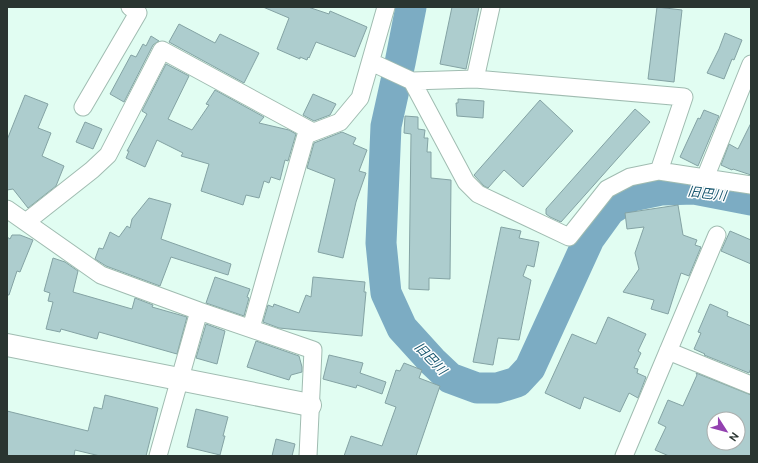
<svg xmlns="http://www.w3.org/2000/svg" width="758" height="463" font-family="Ubuntu,'Noto Sans JP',sans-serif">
<rect width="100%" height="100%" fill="#e1fdf2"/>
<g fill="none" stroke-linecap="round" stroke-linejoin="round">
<path stroke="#7cacc3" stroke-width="31" d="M 411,7 L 400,63 L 386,126 L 381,243 L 386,293 L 402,328 L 432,361 L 450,378 L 477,388 L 497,388 L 517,382 L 530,368 L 589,239 L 610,210 L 632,196 L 661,190 L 694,189 L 751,200"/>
</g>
<path fill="#adcdce" stroke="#84a3a4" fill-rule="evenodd" d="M 263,7 L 308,7 L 329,14 L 330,11 L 367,27 L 355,57 L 316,42 L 309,58 L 308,57 L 307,60 L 300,57 L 300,59 L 277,49 L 289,18 Z
M 452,7 L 479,7 L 466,69 L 440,64 Z
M 657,7 L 682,10 L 674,82 L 648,79 Z
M 179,24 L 215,43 L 220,34 L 259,53 L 244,83 L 169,42 Z
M 725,33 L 742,40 L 734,60 L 732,59 L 724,79 L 707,73 L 719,49 Z
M 151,36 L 159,41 L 153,45 L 124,102 L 110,94 L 131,55 L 136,57 L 143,44 L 146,46 Z
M 166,64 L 189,76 L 168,119 L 192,130 L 209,105 L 206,104 L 215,90 L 264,117 L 259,123 L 289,130 L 296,134 L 288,161 L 285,160 L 280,180 L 271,177 L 269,183 L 264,181 L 259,198 L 246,195 L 243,205 L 201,191 L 209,164 L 181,156 L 183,153 L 157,140 L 145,167 L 126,158 L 129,151 L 127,151 L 147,114 L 142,111 Z
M 313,94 L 336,104 L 330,115 L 314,121 L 303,115 Z
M 25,95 L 48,104 L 38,128 L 51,133 L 42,156 L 64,166 L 56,186 L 28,208 L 13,189 L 7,190 L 7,140 Z
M 458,99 L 484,101 L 483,118 L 457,116 L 456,103 L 458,103 Z
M 540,100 L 573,131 L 523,187 L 504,170 L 488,188 L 484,186 L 474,175 Z
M 635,109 L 650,122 L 561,222 L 550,217 L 546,214 L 546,209 Z
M 704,110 L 719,116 L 698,166 L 680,157 L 698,118 L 700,119 Z
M 405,116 L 418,117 L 418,129 L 425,130 L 424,138 L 428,138 L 427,152 L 431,152 L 431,178 L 451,180 L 450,279 L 429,278 L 429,290 L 409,289 L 411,134 L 404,133 Z
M 85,122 L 102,129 L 93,149 L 76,142 Z
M 751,123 L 751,175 L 733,169 L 732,170 L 721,165 L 729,144 L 738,149 Z
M 342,132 L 356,138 L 353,144 L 367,150 L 359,171 L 366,173 L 356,202 L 343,258 L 318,252 L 335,179 L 307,168 L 314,143 Z
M 149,198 L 171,204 L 161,239 L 231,264 L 228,275 L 171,257 L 160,286 L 106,266 L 95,259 L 99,248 L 103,249 L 110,232 L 119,237 L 127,226 L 130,228 L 132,219 Z
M 678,205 L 683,235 L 697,240 L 695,245 L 701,247 L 689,276 L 681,273 L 668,314 L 651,309 L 654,300 L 623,292 L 639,269 L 635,253 L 644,227 L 627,229 L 625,213 Z
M 501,227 L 521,231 L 519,238 L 539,242 L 534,267 L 527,265 L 523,276 L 531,280 L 519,340 L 498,338 L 493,365 L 473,362 Z
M 730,231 L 751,240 L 751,264 L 721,251 Z
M 12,235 L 20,235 L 33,240 L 20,272 L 17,271 L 9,295 L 7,295 L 7,237 L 10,239 Z
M 53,258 L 65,262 L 78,271 L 73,292 L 132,309 L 135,298 L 153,305 L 152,307 L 187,317 L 177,354 L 99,332 L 97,339 L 61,329 L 60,332 L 46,329 L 53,302 L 48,301 L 50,293 L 44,291 Z
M 215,277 L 250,289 L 247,297 L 249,298 L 244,316 L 206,303 Z
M 313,277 L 365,282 L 364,292 L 366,292 L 362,336 L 279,328 L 263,322 L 268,305 L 273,307 L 274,304 L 299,313 L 306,295 L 311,297 Z
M 710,304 L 728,312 L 727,316 L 751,326 L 751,368 L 749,373 L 704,355 L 705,354 L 694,349 L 701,333 L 698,332 Z
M 608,317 L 646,334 L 638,351 L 641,353 L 634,368 L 638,369 L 637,373 L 646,377 L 638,398 L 629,393 L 620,412 L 584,397 L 580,409 L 545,393 L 572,334 L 596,344 Z
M 206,324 L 225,331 L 217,364 L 196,358 Z
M 256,341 L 299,356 L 302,367 L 302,372 L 291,375 L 289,380 L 247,367 Z
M 329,355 L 363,363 L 360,373 L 386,382 L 382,394 L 357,385 L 356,388 L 323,379 Z
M 404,363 L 422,370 L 419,378 L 440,386 L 416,456 L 344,456 L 351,436 L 382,446 L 396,407 L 385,403 L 396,370 L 400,371 Z
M 696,373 L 751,395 L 751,456 L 669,456 L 655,450 L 666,427 L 658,423 L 668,400 L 683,406 L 697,375 ZM 714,419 L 738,419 L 738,443 L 714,443 Z
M 105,395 L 158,408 L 146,456 L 100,456 L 75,450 L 74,456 L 7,456 L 7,411 L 88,431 L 94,407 L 102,409 Z
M 196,409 L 228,417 L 223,436 L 225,436 L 220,455 L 187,447 Z
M 276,439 L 295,444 L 292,456 L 272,456 Z"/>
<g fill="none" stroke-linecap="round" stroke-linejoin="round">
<g stroke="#a0bcb1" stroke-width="19">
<path id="street" d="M 371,62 L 412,81 L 475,79 L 684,97 L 659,171
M 475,79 L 491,7
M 412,81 L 466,182 L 478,194 L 569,237 L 607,189 L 630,177 L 659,171 L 751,185
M 83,107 L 138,13 L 130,7
M 705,178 L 751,64
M 7,209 L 101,275 L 199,311 L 313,350 L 308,456
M 26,222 L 92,170 L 108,155 L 162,50 L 313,132
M 251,328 L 306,135 L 340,122 L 360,98 L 386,7
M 668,351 L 751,385
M 158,456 L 199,311
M 624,456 L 717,235"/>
</g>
<g stroke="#a0bcb1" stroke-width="24">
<path id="secondary" d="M 7,345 L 310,405"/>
</g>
<use href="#street" stroke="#fff" stroke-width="17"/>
<use href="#secondary" stroke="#fff" stroke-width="22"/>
</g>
<g text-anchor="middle" stroke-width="3" stroke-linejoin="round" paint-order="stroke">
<g font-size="13" font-style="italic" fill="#16556d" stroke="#fff">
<text transform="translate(707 193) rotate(7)" y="5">旧巴川</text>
<text transform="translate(431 358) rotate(46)" y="5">旧巴川</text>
</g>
</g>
<rect width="758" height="463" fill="none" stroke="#2a3531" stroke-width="16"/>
<g transform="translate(726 431) rotate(126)"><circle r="19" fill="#ffffff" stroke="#aaaead"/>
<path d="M0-3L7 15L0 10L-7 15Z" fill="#9341b0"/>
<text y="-6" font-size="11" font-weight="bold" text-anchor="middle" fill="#2a3531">N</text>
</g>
</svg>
